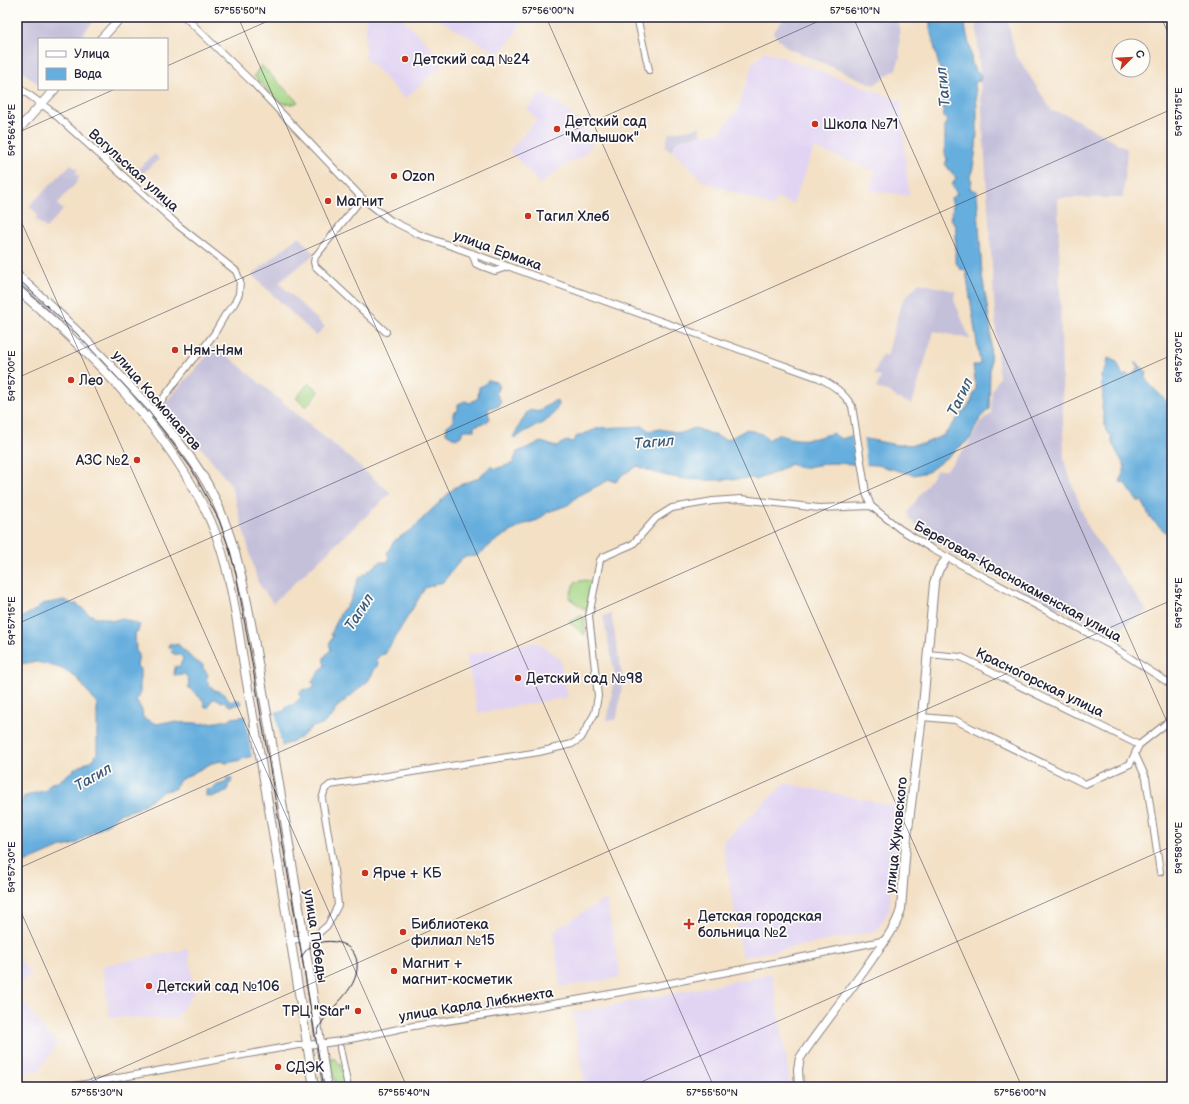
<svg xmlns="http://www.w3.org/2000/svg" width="1189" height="1104" font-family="'Balsamiq Sans',sans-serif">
<rect width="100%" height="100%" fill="#fdfcf7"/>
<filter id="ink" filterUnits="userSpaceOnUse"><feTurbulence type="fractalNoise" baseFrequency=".025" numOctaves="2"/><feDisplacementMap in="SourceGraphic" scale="8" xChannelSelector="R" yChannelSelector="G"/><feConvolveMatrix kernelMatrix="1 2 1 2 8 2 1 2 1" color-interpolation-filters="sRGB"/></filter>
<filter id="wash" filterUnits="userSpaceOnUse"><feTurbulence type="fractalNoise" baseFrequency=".012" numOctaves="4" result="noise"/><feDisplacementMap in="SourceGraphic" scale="16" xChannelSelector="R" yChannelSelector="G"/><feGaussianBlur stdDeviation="0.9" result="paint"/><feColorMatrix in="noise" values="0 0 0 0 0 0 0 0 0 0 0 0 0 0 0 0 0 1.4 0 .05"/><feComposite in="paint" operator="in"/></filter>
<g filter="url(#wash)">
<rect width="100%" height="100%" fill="#f3e0c5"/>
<path fill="#e1d4f3" d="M 366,17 L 401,17 L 445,62 L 405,99 L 365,57 Z
M 434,17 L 521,17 L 517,31 L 499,54 Z
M 765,51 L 901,101 L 909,196 L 869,190 L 876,171 L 814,148 L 793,204 L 776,198 L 773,207 L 703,181 L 672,150 L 677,140 L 721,132 L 732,115 L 737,113 L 752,65 Z
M 541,93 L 563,106 L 596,140 L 581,157 L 563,166 L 541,184 L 509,151 L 537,119 L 527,109 Z
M 537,642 L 560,659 L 568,697 L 478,713 L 466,655 Z
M 785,783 L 899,807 L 889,910 L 877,931 L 742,957 L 723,842 Z
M 606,899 L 621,977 L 560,987 L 553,931 Z
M 188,949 L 194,992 L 175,1019 L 110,1017 L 102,966 Z
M 17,957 L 31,974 L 17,986 Z
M 772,974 L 791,1087 L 585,1087 L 573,1013 Z
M 17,993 L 48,1035 L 58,1043 L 39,1070 L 17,1073 Z"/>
<path fill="#c5c0da" d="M 17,17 L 97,17 L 79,39 L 39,39 L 39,85 L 17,67 Z
M 785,17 L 899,17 L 900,57 L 896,69 L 874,85 L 787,48 L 773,33 Z
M 976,17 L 1007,17 L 1015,53 L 1052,111 L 1068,115 L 1127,149 L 1123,198 L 1058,198 L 1064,461 L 1088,528 L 1147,611 L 1114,632 L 1108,632 L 957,557 L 910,520 L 908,512 L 937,470 L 946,470 L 968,445 L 981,421 L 991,414 L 992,390 L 999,378 Z
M 700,127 L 702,135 L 677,140 L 671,151 L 665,147 L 669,133 Z
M 155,154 L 159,159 L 142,174 L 138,169 Z
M 71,164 L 78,170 L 75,173 L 80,177 L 77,180 L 78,181 L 57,204 L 63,210 L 46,228 L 35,219 L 38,215 L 29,206 Z
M 299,236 L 314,254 L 279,283 L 325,327 L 316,336 L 252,275 Z
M 919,283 L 955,291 L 954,300 L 970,339 L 934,331 L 912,404 L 898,399 L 890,392 L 876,388 L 881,377 L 874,374 L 882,354 L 887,357 L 900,307 L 904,299 Z
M 216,346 L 391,493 L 273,603 L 258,583 L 231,485 L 165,403 Z
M 611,614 L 623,680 L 617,718 L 614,720 L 607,720 L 615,675 L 603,616 Z"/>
<path fill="#a3d483" stroke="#627b5f" d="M 261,65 L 298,102 L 293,104 L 280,103 L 254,76 Z
M 309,383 L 319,392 L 306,407 L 296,398 Z
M 586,580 L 591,582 L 593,587 L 587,611 L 569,598 L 575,582 Z
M 581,616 L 584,617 L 585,635 L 569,622 Z
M 330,1057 C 344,1061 343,1075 345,1087 L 336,1087 Z"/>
<path fill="#66aedd" stroke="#44688c" d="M 930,17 L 963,17 L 971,53 L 972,64 L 975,71 L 981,75 L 980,81 L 975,82 C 978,110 979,152 970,178 L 972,180 L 970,189 L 977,191 L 982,275 L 991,330 L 989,409 L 980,418 L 970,439 L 928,472 L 914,475 L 877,465 L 830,463 L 801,468 L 790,464 L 779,471 L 756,480 L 752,478 C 713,481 674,483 638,466 L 623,474 L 616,482 L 609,480 L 578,496 L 568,505 L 548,512 L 538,520 L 525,524 L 498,539 L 477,556 L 463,557 L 443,582 L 425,588 L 385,654 L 380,655 L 377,659 L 378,664 L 368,681 L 334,710 L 335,713 L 322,725 L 312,727 L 300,738 L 282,746 L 237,761 L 226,763 L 221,761 L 212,763 L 180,780 L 174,789 L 162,792 L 137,809 L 119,814 L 109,823 L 88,835 L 76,844 L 59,848 L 17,866 L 17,803 L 23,801 L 23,797 C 31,795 37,791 45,791 L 51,783 L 58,782 L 76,768 L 94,759 L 97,753 L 97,704 L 77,678 L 60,668 L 37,662 L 17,664 L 17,620 L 37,609 L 42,604 L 65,600 L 72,604 L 77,604 C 83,609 91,617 100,618 C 105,618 107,618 112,621 L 121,618 L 140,625 L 138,631 L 135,633 L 136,651 L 139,654 L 137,666 L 140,669 L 140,695 L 136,700 L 142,710 L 143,718 L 157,724 L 166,722 L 196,723 C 200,725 228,721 232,718 L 285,711 L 286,706 L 293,705 L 301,697 L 299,693 L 304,689 L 310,690 L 314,687 L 314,683 L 311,682 L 325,665 C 321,657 327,655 331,649 L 329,645 L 333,636 L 331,634 L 341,612 L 350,602 L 358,579 L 380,562 L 388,562 L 389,557 L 387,553 L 394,541 L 412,529 L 455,487 L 478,478 L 491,466 L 495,469 L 513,463 L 517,452 L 541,442 L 557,447 C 562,442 567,440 573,442 L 576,437 L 599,428 L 644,426 L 649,431 L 660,429 L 681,433 L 695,428 L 727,440 L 747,429 L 762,434 L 768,440 L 779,434 C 798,443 814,439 833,433 L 841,439 L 851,436 L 897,445 L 923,444 L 944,435 L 971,402 L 976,388 L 973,365 L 979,365 L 980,363 L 966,271 L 960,269 L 955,261 L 956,226 L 951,220 L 953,206 L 951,198 L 957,194 L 952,185 L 956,178 L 945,164 L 947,160 L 945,153 L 945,124 L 947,121 L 944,117 L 940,70 L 930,29 Z
M 1108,358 L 1117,362 L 1123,376 L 1127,374 L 1129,376 L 1136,372 L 1139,367 L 1135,362 L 1147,372 C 1147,374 1146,376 1146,378 C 1148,386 1167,399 1172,408 L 1172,538 L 1151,519 L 1142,501 L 1137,501 L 1126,484 L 1120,482 L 1125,467 L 1112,443 L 1112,437 L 1106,431 L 1102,407 L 1103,394 L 1101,376 L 1106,368 Z
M 488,380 L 496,382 L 499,386 L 496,393 L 501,401 L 499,406 L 489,408 L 488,413 L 490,418 L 487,422 L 474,426 L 474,430 L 463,430 L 461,436 L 456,439 L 446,433 L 447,426 L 453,422 L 453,413 L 458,411 L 458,404 L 465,401 L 470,403 L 478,398 L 479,387 L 484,385 Z
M 556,400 L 559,405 C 555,410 553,417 547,420 C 538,427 525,429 517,438 L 513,437 L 527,412 L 532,410 L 537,412 Z
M 170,643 L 174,645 L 178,644 C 185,651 194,662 203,665 L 203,669 L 206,671 L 208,676 L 206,679 L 213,689 L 226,695 L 228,700 L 232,702 L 235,699 L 241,701 L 242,704 L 230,706 L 224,701 L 221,702 L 220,700 L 214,699 L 210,702 L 209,707 L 205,707 L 203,700 L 189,688 L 188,678 L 184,674 L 174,675 L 175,666 L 179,667 L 183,659 L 181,655 L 174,654 L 171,652 L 173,649 L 168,646 Z
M 229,777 L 232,779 L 231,783 L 228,785 L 228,791 L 211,797 L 206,796 L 206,790 L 214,789 L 215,786 L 227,782 L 226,779 Z"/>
<path fill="#f3e0c5" d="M 852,434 L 863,436 L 867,467 L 857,467 Z
M 275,711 L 282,749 L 252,757 L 245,715 Z"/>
</g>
<g filter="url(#ink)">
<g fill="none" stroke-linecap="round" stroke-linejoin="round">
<g stroke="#8a8180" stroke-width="8">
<path id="street" d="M 185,17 L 253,83 L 362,198 L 390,220 L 418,234 L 819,378 C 833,385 843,392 852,406 L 866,493 L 871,506
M 637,17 L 649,70
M 17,86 L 51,111 L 179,226 L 236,271 L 240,281 L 239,294 L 234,304 L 225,315 L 214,334 L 201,351 L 192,360 L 153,412 L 146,418
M 362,198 L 315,257 L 314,262 L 315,266 L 386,332
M 472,253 L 476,264 L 495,271 L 507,267
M 927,654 L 961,657 L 1139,745
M 922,717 L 955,720 L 1085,784 L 1130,764 L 1139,745 L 1172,719
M 1135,754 L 1146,778 L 1160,872
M 291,940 L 314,937 L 328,925 L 338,905 L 333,862 L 322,799 L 325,789 L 330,785 L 539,752 L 572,744 L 581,738 L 595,713 L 598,696 L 589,616 L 600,560 L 603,557 L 633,544 L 656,518 L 672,508 L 713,501 L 741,499 L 819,508 L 871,506 L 900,529 L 932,549 L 1110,645 L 1172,685
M 340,1048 L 348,1087
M 69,1087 L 298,1045 C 341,1045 384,1030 426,1024 C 580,1002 733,972 886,940"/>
</g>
<g stroke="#8a8180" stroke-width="10">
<path id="secondary" d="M 101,39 L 121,17
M 17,131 L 55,89
M 17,275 C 59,312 98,351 136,393 C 162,421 189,451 208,485 C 243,549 252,632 265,703 C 288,831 307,959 327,1087
M 17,289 C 92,354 169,429 211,522 C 234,575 238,637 249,694 C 273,825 293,956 314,1087
M 799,1087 L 798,1069 L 800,1058 C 823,1024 849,993 872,959 C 883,943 896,928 901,909 L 906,845 L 922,717 L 934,583 L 939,569 L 947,558"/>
</g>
<use href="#street" stroke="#fff" stroke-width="6"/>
<use href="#secondary" stroke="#fff" stroke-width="8"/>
<path stroke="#22223b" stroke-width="1" d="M 17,278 L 77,334 L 150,413 L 191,468 L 219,520 L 230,551 L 236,574 L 252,663 L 324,1087
M 301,958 C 312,932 361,937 357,969 C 354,997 323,1009 317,1034"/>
</g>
</g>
<path fill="none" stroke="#22223b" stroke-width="1" stroke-opacity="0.45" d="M 238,17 L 714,1087M 546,17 L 1022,1087M 853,17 L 1172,733M 1161,17 L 1172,42M 167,66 L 277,17M 17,133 L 115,89M 17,212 L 407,1087M 17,378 L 828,17M 17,624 L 1172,109M 17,869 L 1172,355M 17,903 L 99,1087M 79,1087 L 1172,600M 630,1087 L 1172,846"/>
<g fill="#c8321e" stroke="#fdfcf7" stroke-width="1.5">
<circle cx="405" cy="59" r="4"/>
<circle cx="815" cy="124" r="4"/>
<circle cx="557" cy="129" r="4"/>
<circle cx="394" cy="176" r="4"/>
<circle cx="328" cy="201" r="4"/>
<circle cx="528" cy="216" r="4"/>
<circle cx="175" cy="350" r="4"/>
<circle cx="71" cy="380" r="4"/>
<circle cx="137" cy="460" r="4"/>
<circle cx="518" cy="678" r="4"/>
<circle cx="365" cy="873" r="4"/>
<path d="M687 918h4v4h4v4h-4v4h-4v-4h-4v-4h4z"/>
<circle cx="403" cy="932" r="4"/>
<circle cx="394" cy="971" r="4"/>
<circle cx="149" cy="986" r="4"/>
<circle cx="358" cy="1011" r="4"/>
<circle cx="278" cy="1067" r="4"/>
</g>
<g text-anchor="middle" stroke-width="3.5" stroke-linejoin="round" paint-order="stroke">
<g font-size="14" fill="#22223b" stroke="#fdfcf7" text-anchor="start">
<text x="413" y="64">Детский сад №24</text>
<text x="565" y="126">Детский сад<tspan x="565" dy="16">"Малышок"</tspan></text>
<text x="823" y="129">Школа №71</text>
<text x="402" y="181">Ozon</text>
<text x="336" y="206">Магнит</text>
<text x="536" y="221">Тагил Хлеб</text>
<text x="183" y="355">Ням-Ням</text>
<text x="79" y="385">Лео</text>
<text x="129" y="465" text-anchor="end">АЗС №2</text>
<text x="526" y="683">Детский сад №98</text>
<text x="373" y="878">Ярче + КБ</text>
<text x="698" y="921">Детская городская<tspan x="698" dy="16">больница №2</tspan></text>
<text x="411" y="929">Библиотека<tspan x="411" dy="16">филиал №15</tspan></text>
<text x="402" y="968">Магнит +<tspan x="402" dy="16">магнит-косметик</tspan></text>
<text x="157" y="991">Детский сад №106</text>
<text x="350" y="1016" text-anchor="end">ТРЦ "Star"</text>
<text x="286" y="1072">СДЭК</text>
</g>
<g font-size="14" fill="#22223b" stroke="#fdfcf7">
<text transform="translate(134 170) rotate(42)" y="5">Вогульская улица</text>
<text transform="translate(498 250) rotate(20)" y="5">улица Ермака</text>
<text transform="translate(157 400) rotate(49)" y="5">улица Космонавтов</text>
<text transform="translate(1018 581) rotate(29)" y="5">Береговая-Краснокаменская улица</text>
<text transform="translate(1040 682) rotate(26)" y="5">Красногорская улица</text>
<text transform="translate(896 835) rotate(-84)" y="5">улица Жуковского</text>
<text transform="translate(316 936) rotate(81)" y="5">улица Победы</text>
<text transform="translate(476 1004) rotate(-9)" y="5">улица Карла Либкнехта</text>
</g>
<g font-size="15" font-style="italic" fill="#3d5a7c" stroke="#fdfcf7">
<text transform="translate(943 87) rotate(-96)" y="5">Тагил</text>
<text transform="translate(960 397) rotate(-64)" y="5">Тагил</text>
<text transform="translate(654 442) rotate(-5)" y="5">Тагил</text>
<text transform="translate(359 612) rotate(-57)" y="5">Тагил</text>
<text transform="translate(93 777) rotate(-30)" y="5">Тагил</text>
</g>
</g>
<rect width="1189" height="1104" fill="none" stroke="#fdfcf7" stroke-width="44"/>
<rect x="38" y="38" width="130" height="52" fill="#fdfcf7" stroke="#a5a5ac"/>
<rect x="46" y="51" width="20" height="6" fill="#ffffff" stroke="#a5a5ac"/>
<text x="74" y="58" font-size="12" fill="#22223b">Улица</text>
<rect x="46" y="68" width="20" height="12" fill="#66aedd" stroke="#a5a5ac"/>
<text x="74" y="78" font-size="12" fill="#22223b">Вода</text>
<g transform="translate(1131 58) rotate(66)"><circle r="19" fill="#fdfcf7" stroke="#a5a5ac"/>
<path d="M0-3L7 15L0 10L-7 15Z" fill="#c8321e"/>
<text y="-6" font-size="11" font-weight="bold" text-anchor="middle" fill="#22223b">С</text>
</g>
<rect x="22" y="22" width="1145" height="1060" fill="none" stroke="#22223b" stroke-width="1.5"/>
<g font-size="10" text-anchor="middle" fill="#22223b">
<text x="240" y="14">57°55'50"N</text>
<text x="548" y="14">57°56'00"N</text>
<text x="855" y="14">57°56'10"N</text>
<text transform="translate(1178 112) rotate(-90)" y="4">59°57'15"E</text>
<text transform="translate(11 130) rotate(-90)" y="4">59°56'45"E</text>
<text transform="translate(1178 357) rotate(-90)" y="4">59°57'30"E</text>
<text transform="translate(11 376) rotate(-90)" y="4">59°57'00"E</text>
<text transform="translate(1178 603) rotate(-90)" y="4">59°57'45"E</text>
<text transform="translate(11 621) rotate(-90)" y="4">59°57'15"E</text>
<text transform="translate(1178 848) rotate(-90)" y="4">59°58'00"E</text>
<text transform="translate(11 867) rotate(-90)" y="4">59°57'30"E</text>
<text x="97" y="1096">57°55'30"N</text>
<text x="404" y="1096">57°55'40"N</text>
<text x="712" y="1096">57°55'50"N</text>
<text x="1020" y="1096">57°56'00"N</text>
</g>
</svg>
